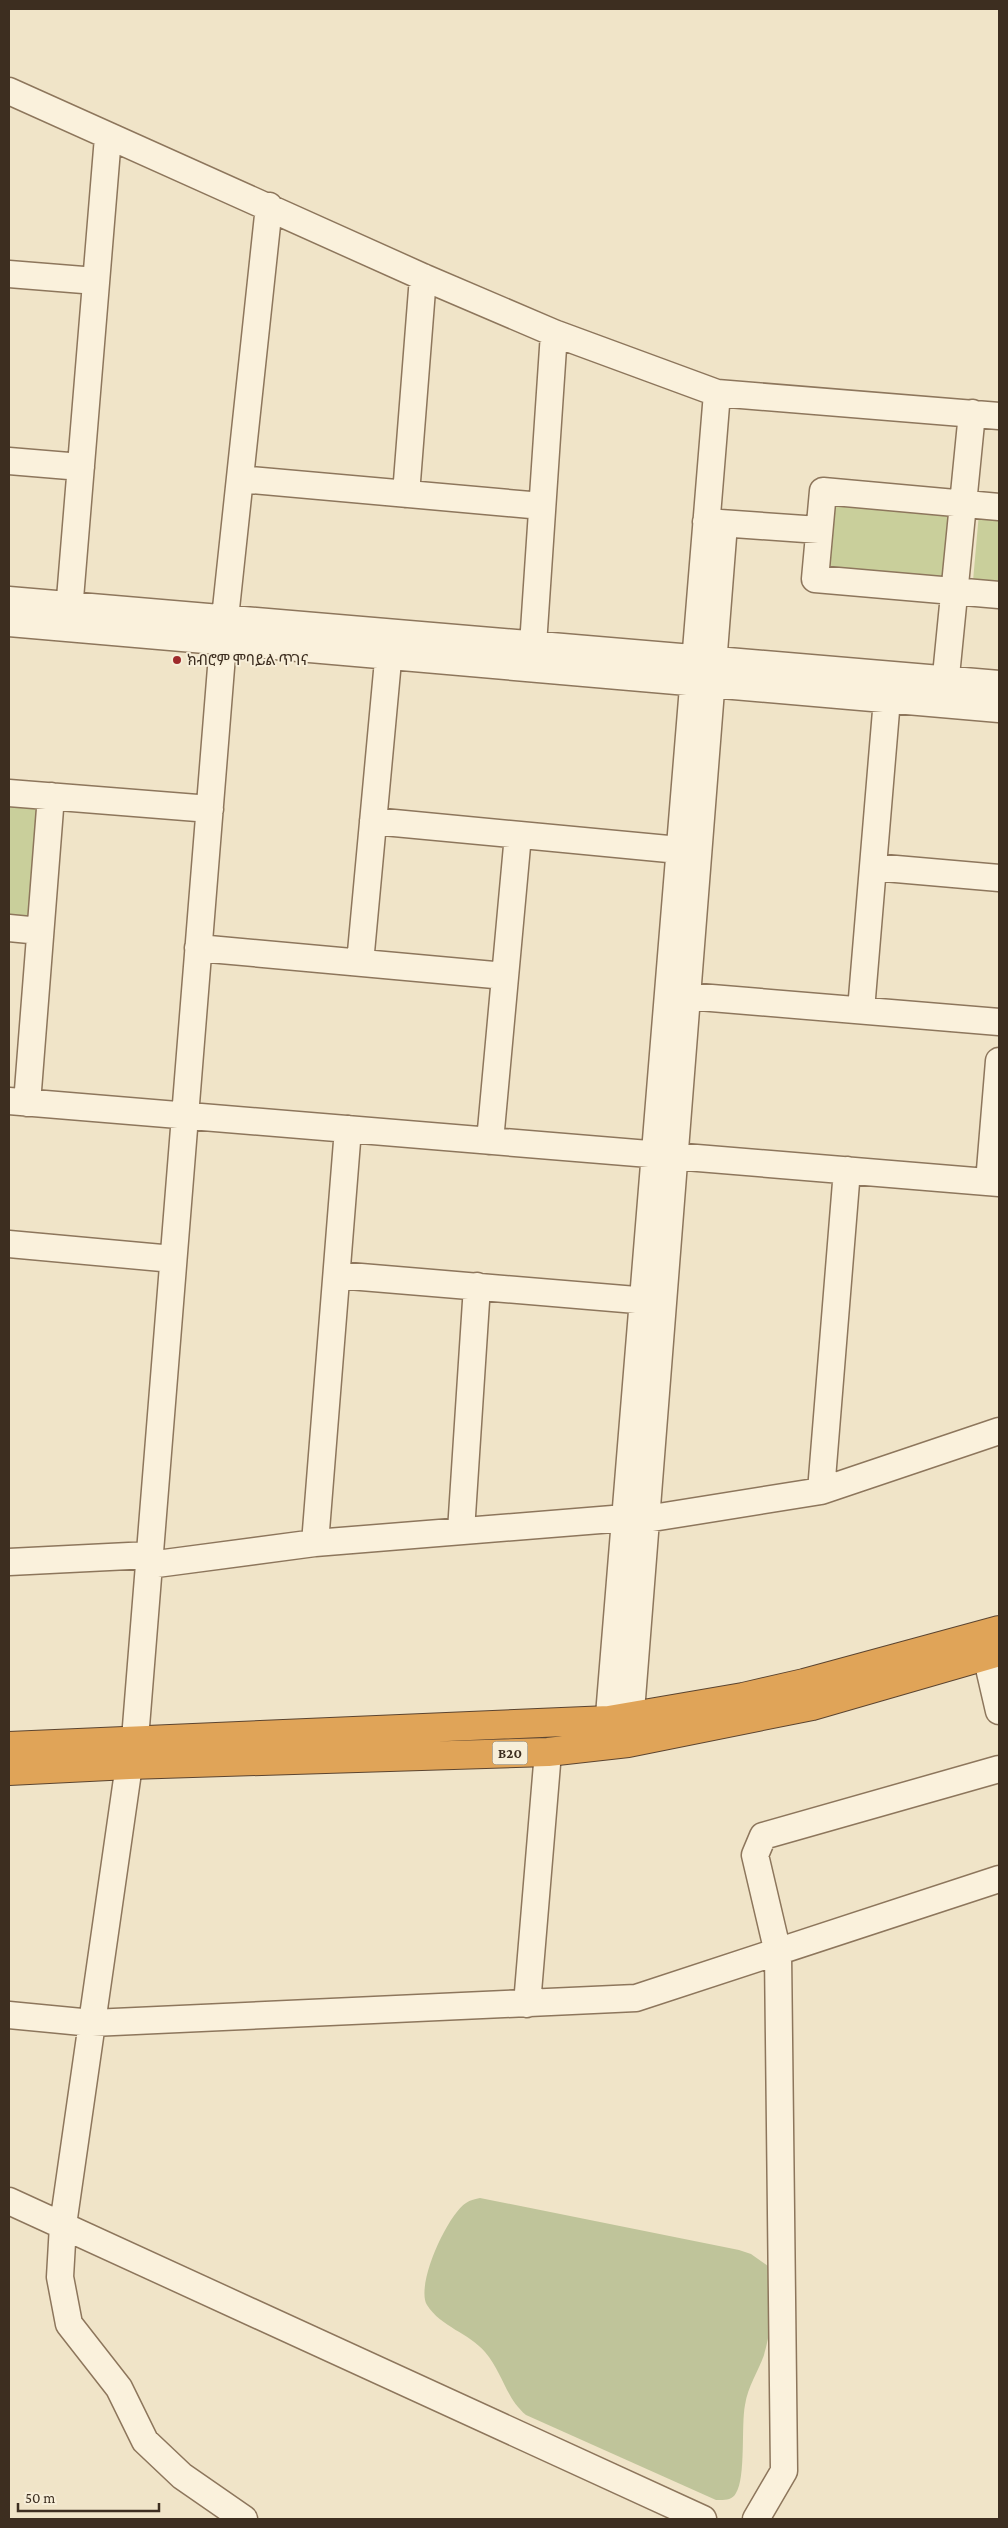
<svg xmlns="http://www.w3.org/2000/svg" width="1008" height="2528" font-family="'Crimson Pro','Noto Sans Ethiopic',serif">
<rect width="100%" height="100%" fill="#f0e4c8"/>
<path fill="#c9cf9b" d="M 832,502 L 953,513 L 947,580 L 826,569 Z
M 979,513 L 999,515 L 999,584 L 973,581 Z
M 9,798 L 43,801 L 34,924 L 9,922 Z"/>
<path fill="#bfc49a" d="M 480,2198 L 739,2250 L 751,2254 L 775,2271 C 777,2291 770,2335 764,2355 C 758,2372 748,2386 745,2405 C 741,2425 746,2478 736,2493 C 732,2501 723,2500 716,2500 L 526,2415 C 505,2397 503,2373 485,2352 C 469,2333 441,2327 427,2305 C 415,2285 448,2214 466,2203 C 470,2200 476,2199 480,2198 Z"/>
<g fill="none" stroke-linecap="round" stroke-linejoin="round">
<g stroke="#8d765c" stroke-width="29">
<path id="minor" d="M 9,91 L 423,277 L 554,333 L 717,393 L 999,416
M 9,274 L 96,281
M 9,461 L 81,467
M 240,479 L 542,506
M 406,494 L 423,277
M 999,507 L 823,491 L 815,579 L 999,595
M 706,522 L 819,530
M 9,600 L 999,684
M 9,623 L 999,709
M 68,623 L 108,137
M 533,645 L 554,333
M 944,696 L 972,413
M 9,793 L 210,809
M 373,821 L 679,850
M 873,867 L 999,878
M 9,928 L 40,931
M 198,948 L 505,976
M 360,963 L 390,639
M 687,996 L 999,1022
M 861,1010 L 887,699
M 9,1101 L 999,1183
M 27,1103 L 51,796
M 490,1141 L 518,835
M 989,1182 L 999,1061
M 9,1244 L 173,1259
M 337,1275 L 660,1302
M 821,1491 L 847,1170
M 461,1531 L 477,1286
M 315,1543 L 348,1129
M 9,1562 L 149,1555
M 149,1565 L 315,1543 L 625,1518 L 646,1519 L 821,1491 L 999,1431
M 986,1655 L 999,1711
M 629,1737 L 723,537
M 135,1739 L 225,618 L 269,206
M 607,1740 L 717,393
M 129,1765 L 63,2225 L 60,2277 L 69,2324 L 119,2388 L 145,2441 L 182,2476 L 244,2519
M 527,2004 L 548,1752
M 9,2015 L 92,2023 L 636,1998 L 999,1879
M 9,2201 L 703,2519
M 756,2519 L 784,2471 L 778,1953 L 755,1855 L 763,1836 L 999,1769"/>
</g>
<g stroke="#5b4430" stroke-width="30">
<path id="highway" d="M 9,1746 L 609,1720 L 743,1697 L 804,1683 L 999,1630
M 9,1771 L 129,1765 L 548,1752 L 628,1743 L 812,1706 L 999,1652"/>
</g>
<use href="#minor" stroke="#faf1dc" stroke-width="26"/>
<use href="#highway" stroke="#e0a458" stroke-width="28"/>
</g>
<circle fill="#9e2a2b" stroke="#f7eed8" stroke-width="2" cx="177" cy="660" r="5"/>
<g text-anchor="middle" stroke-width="4" stroke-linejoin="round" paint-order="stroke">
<rect fill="#f7eed8" stroke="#756857" stroke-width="1" x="492.5" y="1741.5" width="35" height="23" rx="4"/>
<g font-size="14" font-weight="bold" fill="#3d2e20">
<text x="510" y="1758">B20</text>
</g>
<g font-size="15" fill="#3d2e20" stroke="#f7eed8" text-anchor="start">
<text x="187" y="665">ክብሮም ሞባይል ጥገና</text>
</g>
</g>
<rect width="1008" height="2528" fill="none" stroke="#3d2e20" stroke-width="20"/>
<path d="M18 2503v8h141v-8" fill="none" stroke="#3d2e20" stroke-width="2.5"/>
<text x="25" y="2503" font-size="15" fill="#3d2e20" stroke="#f7eed8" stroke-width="4" paint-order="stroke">50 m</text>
</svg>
